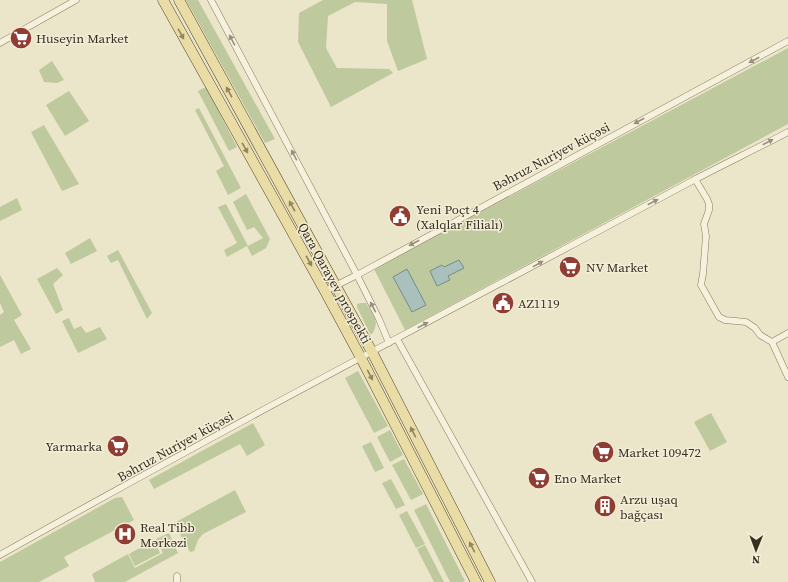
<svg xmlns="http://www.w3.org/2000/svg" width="788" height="582" font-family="'Source Serif 4',serif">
<rect width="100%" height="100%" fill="#ebe5c9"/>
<path fill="#bfc99e" d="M 186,0 L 198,0 L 275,139 L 265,143 Z
M 323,0 L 412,0 L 427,59 L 398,71 L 387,41 L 387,4 L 355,2 L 328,16 L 326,48 L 337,68 L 389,69 L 393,73 L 331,107 L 298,42 L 299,13 Z
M 788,48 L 788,124 L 405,330 L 374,269 Z
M 52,61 L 64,80 L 57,83 L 44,82 L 39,70 Z
M 206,87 L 237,147 L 229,151 L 198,91 Z
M 69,91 L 89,121 L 65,136 L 46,105 Z
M 199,108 L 241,188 L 228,195 L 216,171 L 224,166 L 195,110 Z
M 44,125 L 79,184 L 62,191 L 31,132 Z
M 246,194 L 270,239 L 266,248 L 252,256 L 247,246 L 227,257 L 224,250 L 237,243 L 218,207 L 226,204 L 248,246 L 263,238 L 254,227 L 247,230 L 233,202 Z
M 17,198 L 22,210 L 0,221 L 0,207 Z
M 90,238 L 97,251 L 71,264 L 65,253 Z
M 118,250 L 152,313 L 147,319 L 118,260 L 111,263 L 107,256 Z
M 57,268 L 63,275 L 53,284 L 63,310 L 56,314 L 37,279 Z
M 0,275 L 22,315 L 14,320 L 31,349 L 21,354 L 14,340 L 0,347 L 0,315 L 4,312 L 0,303 Z
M 361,303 L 366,303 C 372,314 381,321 372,334 L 370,334 L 357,307 L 357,304 Z
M 69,318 L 74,329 L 81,326 L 86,333 L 100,327 L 107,339 L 78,353 L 62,321 Z
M 358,371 L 388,426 L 374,433 L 345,378 Z
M 711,413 L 727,442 L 710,451 L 694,422 Z
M 253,423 L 265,445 L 247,456 L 240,444 L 154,489 L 149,480 Z
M 390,430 L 403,455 L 390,462 L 377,437 Z
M 371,442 L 384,468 L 375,472 L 362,446 Z
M 404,459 L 423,494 L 411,500 L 392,465 Z
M 391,479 L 405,505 L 396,509 L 382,483 Z
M 235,490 L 246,512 L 203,534 L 198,540 L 194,551 L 190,552 L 174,523 Z
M 122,497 L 134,520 L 64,557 L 69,566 L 39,582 L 0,582 L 0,562 L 115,498 Z
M 426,504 L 465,581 L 462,582 L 450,582 L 414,510 Z
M 407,511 L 425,544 L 416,548 L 399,515 Z
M 169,533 L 178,553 L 125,582 L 95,582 L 92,574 L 128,554 L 135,568 L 163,553 L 156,539 Z
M 154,540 L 160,553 L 135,566 L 129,554 Z
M 425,545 L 444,582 L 434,582 L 417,549 Z"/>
<path fill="#aac0bc" stroke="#718e8a" d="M 459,260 L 464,268 L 448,276 L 450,280 L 437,286 L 430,271 L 442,265 L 444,267 Z
M 407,269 L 426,305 L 412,312 L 393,277 Z"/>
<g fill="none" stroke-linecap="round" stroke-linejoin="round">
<g stroke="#86785f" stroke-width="7">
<path id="minor" d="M 211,0 L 357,275 L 379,319 L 389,343
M 0,43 L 76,0
M 695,179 L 707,199 L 709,204 L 709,210 L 704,224 L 706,236 L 703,274 L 701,285 L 719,317 L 725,320 L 746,322 L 755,328 L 760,335 L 772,342 L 788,377
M 325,291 L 357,275 L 788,41
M 397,339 L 532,582
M 772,342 L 788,333
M 0,555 C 228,426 461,305 692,181 C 724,164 756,149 788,132
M 177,582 L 177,576"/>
</g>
<g stroke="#554633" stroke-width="11">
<path id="primary" d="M 163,0 L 325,291 L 361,358 L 476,582
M 179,0 L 372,352 L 490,582"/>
</g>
<use href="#minor" stroke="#f6f1dc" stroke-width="6"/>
<use href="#primary" stroke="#eadca5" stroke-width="10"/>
</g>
<defs><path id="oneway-solid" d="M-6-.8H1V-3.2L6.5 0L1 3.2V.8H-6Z"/></defs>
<g fill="#918663">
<use href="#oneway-solid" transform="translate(181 34) rotate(61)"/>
<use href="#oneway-solid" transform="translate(229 92) rotate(-119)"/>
<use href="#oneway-solid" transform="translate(245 148) rotate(61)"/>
<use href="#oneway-solid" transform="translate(292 206) rotate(-119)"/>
<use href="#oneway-solid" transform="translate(309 261) rotate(61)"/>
<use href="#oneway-solid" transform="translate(370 375) rotate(63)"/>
<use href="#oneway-solid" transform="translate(413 432) rotate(-117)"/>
<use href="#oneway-solid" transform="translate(472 547) rotate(-117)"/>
</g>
<g fill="#97907e">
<use href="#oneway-solid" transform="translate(232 40) rotate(-118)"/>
<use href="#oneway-solid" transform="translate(754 60) rotate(152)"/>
<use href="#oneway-solid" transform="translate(639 121) rotate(152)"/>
<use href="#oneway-solid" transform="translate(768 142) rotate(-28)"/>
<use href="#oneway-solid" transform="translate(294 155) rotate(-118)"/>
<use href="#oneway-solid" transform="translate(653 202) rotate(-28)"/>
<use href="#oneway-solid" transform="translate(414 243) rotate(152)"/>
<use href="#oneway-solid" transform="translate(538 264) rotate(-29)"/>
<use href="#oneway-solid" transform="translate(373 307) rotate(-117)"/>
<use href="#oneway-solid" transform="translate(423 325) rotate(-28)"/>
</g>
<defs>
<g id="supermarket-disc" transform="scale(1.15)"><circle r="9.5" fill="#903d34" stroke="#f3eed8"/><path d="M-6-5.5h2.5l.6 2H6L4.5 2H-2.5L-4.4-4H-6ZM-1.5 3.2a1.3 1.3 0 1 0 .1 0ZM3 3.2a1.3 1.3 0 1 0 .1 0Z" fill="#fff"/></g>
<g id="civic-disc" transform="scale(1.15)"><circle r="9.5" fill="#903d34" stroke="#f3eed8"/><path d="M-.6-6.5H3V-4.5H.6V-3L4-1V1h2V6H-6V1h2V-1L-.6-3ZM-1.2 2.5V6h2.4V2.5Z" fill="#fff"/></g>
<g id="building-disc" transform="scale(1.15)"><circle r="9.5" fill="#903d34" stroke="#f3eed8"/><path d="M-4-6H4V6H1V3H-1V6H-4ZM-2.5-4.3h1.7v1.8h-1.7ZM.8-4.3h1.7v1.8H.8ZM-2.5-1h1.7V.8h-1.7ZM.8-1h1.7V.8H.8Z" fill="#fff"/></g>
<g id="hospital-disc" transform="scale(1.15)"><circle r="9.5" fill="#903d34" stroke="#f3eed8"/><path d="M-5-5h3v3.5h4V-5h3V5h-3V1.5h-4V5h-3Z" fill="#fff"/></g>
</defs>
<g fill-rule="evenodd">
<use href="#supermarket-disc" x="21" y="38"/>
<use href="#civic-disc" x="400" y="216"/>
<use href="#supermarket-disc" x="570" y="267"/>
<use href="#civic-disc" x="503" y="303"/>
<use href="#supermarket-disc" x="118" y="446"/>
<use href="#supermarket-disc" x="603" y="452"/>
<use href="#supermarket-disc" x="539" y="478"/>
<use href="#building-disc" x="605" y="506"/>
<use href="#hospital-disc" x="125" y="534"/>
</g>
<g text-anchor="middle" stroke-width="3" stroke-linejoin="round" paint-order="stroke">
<g font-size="13" fill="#382f21" stroke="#f3eed8" text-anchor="start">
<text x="36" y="43">Huseyin Market</text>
<text x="416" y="214">Yeni Poçt 4<tspan x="416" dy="15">(Xalqlar Filialı)</tspan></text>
<text x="586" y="272">NV Market</text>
<text x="518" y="308">AZ1119</text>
<text x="102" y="451" text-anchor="end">Yarmarka</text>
<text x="618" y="457">Market 109472</text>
<text x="554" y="483">Eno Market</text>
<text x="620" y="504">Arzu uşaq<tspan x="620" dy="15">bağçası</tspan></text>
<text x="140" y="532">Real Tibb<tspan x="140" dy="15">Mərkəzi</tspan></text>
</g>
<g font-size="13" fill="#382f21" stroke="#f3eed8">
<text transform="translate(551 156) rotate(-28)" y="5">Bəhruz Nuriyev küçəsi</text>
<text transform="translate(335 283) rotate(61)" y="5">Qara Qarayev prospekti</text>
<text transform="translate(175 446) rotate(-29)" y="5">Bəhruz Nuriyev küçəsi</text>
</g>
</g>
<g transform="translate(756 550) rotate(181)" stroke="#f3eed8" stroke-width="3" paint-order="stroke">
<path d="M0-3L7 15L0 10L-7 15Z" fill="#382f21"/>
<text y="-6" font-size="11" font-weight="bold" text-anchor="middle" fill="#382f21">N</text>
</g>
</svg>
